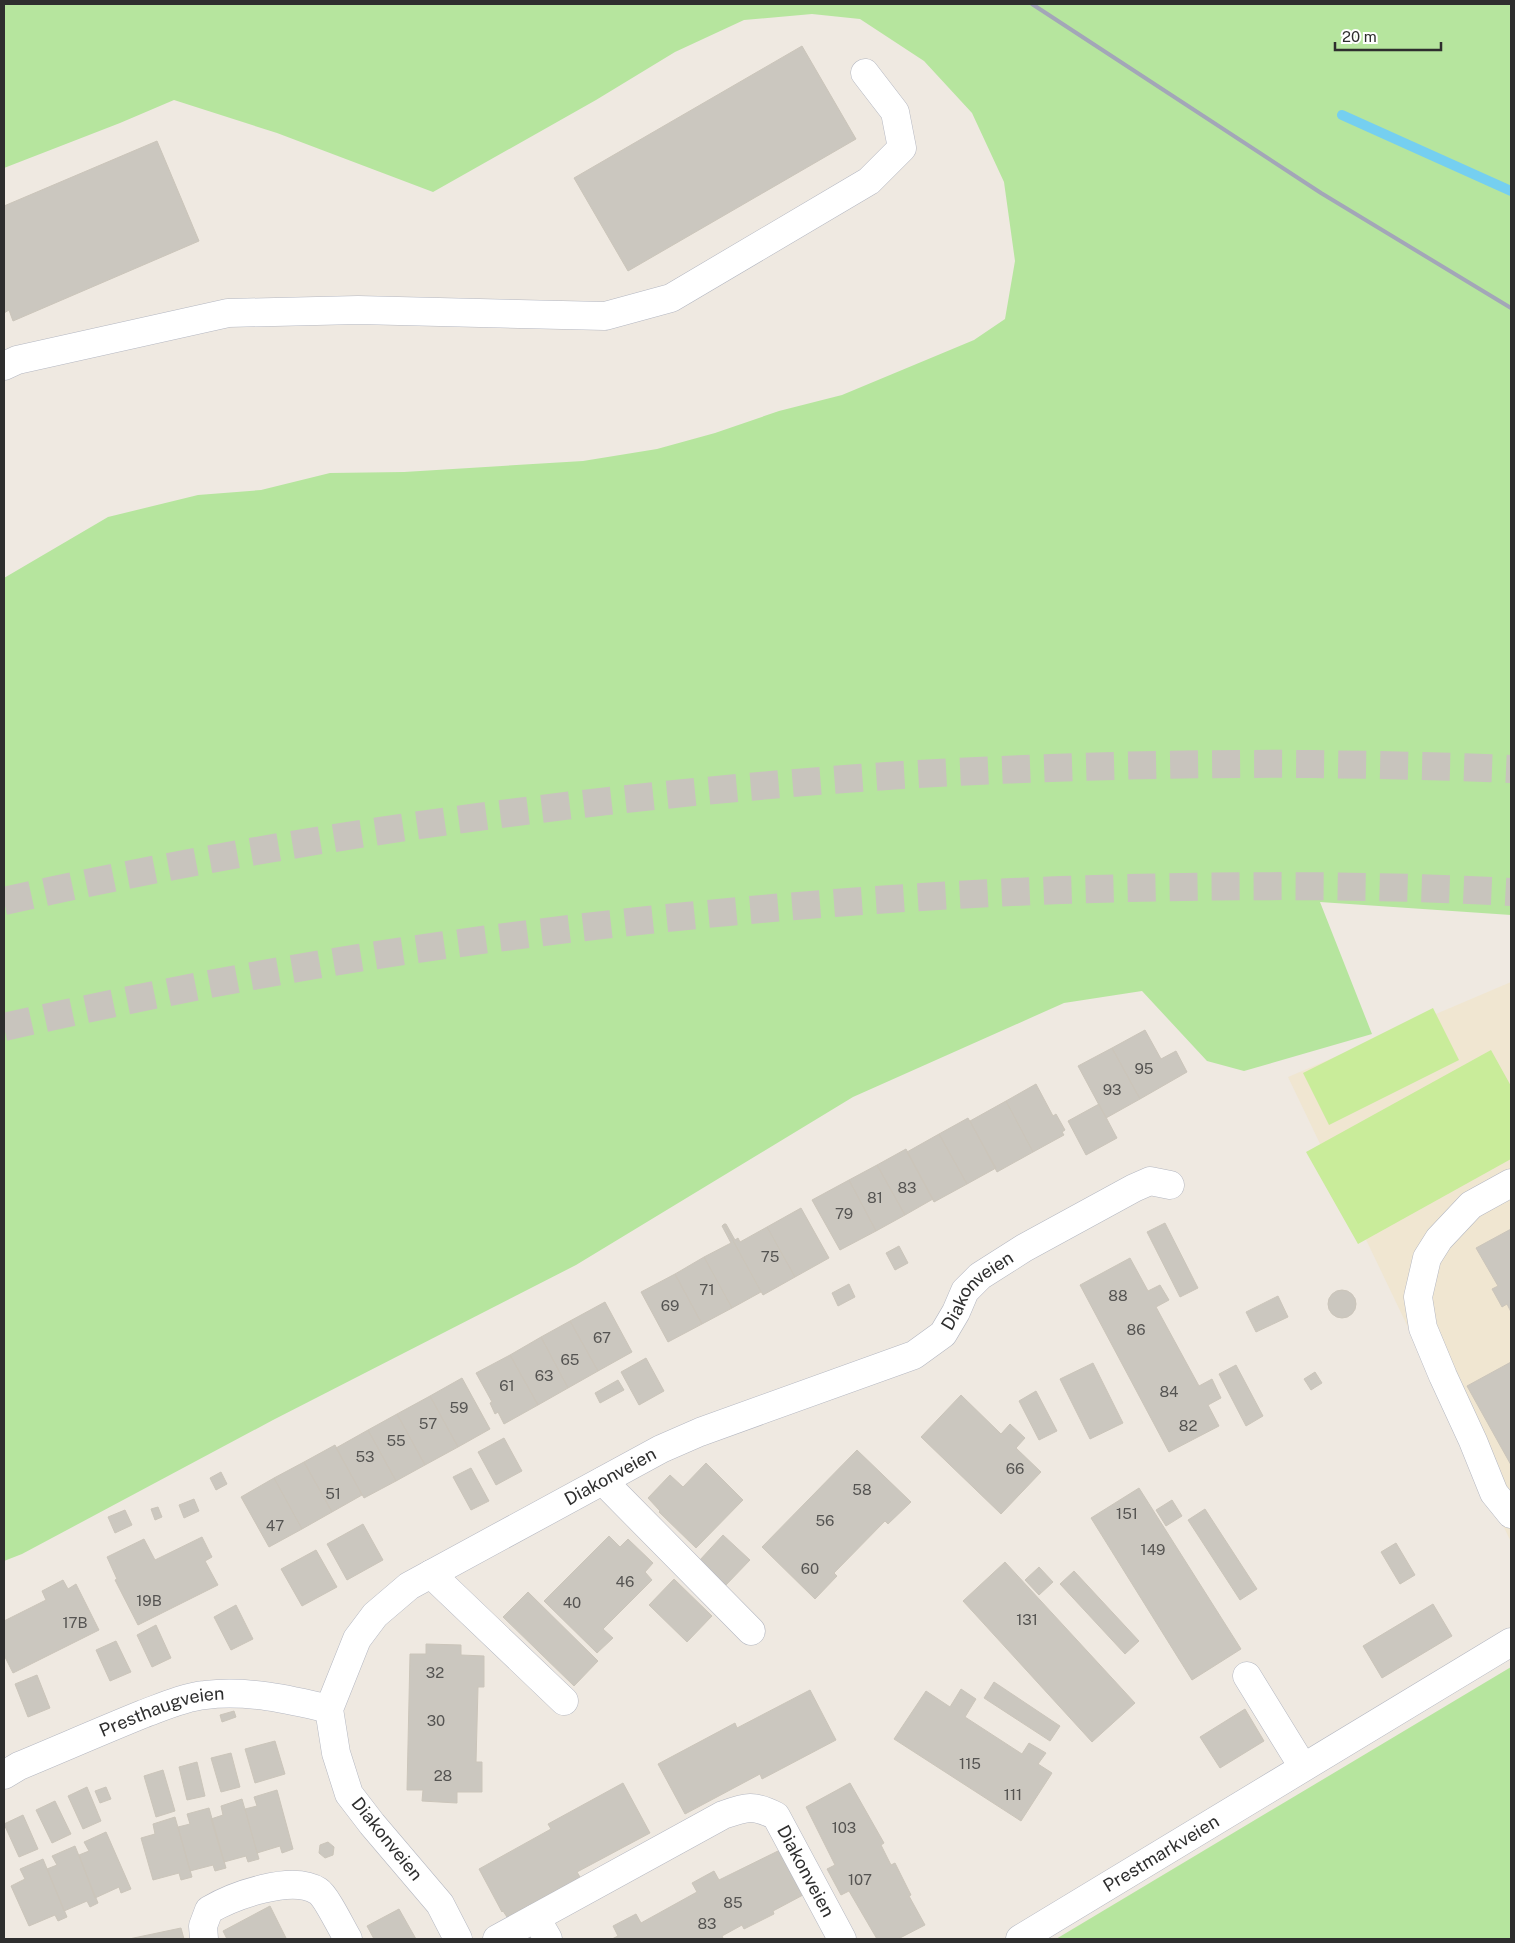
<svg xmlns="http://www.w3.org/2000/svg" width="1515" height="1943" font-family="'Public Sans',sans-serif">
<rect width="100%" height="100%" fill="#efe9e1"/>
<path fill="#f0e6d1" d="M 1511,982 L 1511,1542 L 1288,1077 Z"/>
<path fill="#b6e59e" d="M 4,4 L 1511,4 L 1511,915 L 1320,902 L 1372,1034 L 1244,1071 L 1207,1061 L 1142,991 L 1064,1003 L 853,1097 L 576,1265 L 273,1420 L 22,1554 L 4,1561 L 4,578 L 108,517 L 198,495 L 261,490 L 330,473 L 404,472 L 583,461 L 657,449 L 715,433 L 779,411 L 842,395 L 974,340 L 1005,319 L 1015,261 L 1004,182 L 972,113 L 924,61 L 860,19 L 812,14 L 744,20 L 675,52 L 596,100 L 433,192 L 277,133 L 174,100 L 120,123 L 4,168 Z
M 1511,1667 L 1511,1939 L 1056,1939 Z"/>
<path fill="#c9ec9a" d="M 1433,1008 L 1459,1060 L 1329,1125 L 1303,1073 Z
M 1491,1050 L 1511,1086 L 1511,1159 L 1358,1244 L 1306,1152 Z"/>
<g fill="none" stroke-linecap="round" stroke-linejoin="round">
<path stroke="#75cff0" stroke-width="10" d="M 1342,115 L 1511,191"/>
</g>
<path fill="#cbc7bf" stroke="#cbc5ba" d="M 802,46 L 856,139 L 628,271 L 574,178 Z
M 157,141 L 199,241 L 13,321 L 9,310 L 4,313 L 4,206 Z
M 1145,1030 L 1161,1059 L 1176,1051 L 1187,1072 L 1140,1099 L 1112,1048 Z
M 1112,1048 L 1140,1099 L 1106,1118 L 1078,1066 Z
M 1036,1084 L 1053,1116 L 1056,1114 L 1065,1130 L 1062,1132 L 1064,1135 L 1033,1152 L 1006,1101 Z
M 1006,1101 L 1033,1152 L 997,1172 L 970,1121 Z
M 1099,1104 L 1117,1138 L 1086,1155 L 1068,1121 Z
M 968,1118 L 996,1168 L 967,1184 L 939,1134 Z
M 939,1134 L 967,1184 L 934,1202 L 907,1152 Z
M 906,1149 L 933,1199 L 905,1215 L 877,1165 Z
M 877,1165 L 905,1215 L 876,1231 L 849,1180 Z
M 849,1180 L 876,1231 L 840,1250 L 812,1200 Z
M 801,1208 L 829,1258 L 795,1277 L 767,1227 Z
M 1165,1223 L 1198,1288 L 1180,1297 L 1147,1232 Z
M 724,1224 L 761,1292 L 732,1308 L 704,1257 L 731,1243 L 722,1226 Z
M 724,1224 L 726,1224 L 735,1240 L 738,1238 L 740,1242 L 767,1227 L 795,1277 L 763,1295 Z
M 1511,1229 L 1511,1312 L 1507,1304 L 1502,1307 L 1492,1289 L 1498,1286 L 1476,1248 Z
M 899,1246 L 908,1263 L 895,1270 L 886,1253 Z
M 704,1257 L 732,1308 L 702,1324 L 675,1274 Z
M 1130,1258 L 1148,1291 L 1160,1285 L 1169,1300 L 1156,1307 L 1199,1386 L 1212,1379 L 1221,1398 L 1208,1405 L 1219,1426 L 1169,1452 L 1080,1285 Z
M 675,1274 L 702,1324 L 668,1342 L 641,1292 Z
M 849,1284 L 855,1297 L 838,1306 L 832,1293 Z
M1328 1304a14 14 0 1 1 28 0a14 14 0 1 1-28 0Z
M 1278,1296 L 1288,1317 L 1256,1332 L 1246,1312 Z
M 605,1302 L 632,1352 L 598,1371 L 570,1321 Z
M 570,1321 L 598,1371 L 568,1388 L 541,1337 Z
M 541,1337 L 568,1388 L 538,1405 L 510,1355 Z
M 510,1355 L 538,1405 L 504,1424 L 498,1412 L 495,1414 L 490,1403 L 492,1402 L 476,1373 Z
M 646,1358 L 664,1391 L 639,1405 L 621,1372 Z
M 1511,1362 L 1511,1465 L 1467,1386 Z
M 1093,1363 L 1123,1423 L 1090,1439 L 1060,1379 Z
M 1236,1365 L 1263,1416 L 1246,1426 L 1219,1374 Z
M 1315,1372 L 1322,1383 L 1311,1390 L 1304,1379 Z
M 462,1378 L 490,1429 L 458,1447 L 430,1396 Z
M 618,1380 L 624,1390 L 600,1403 L 595,1393 Z
M 1036,1391 L 1057,1431 L 1039,1440 L 1019,1401 Z
M 961,1395 L 1001,1434 L 1010,1424 L 1025,1438 L 1016,1448 L 1041,1472 L 1001,1514 L 921,1437 Z
M 430,1396 L 458,1447 L 425,1465 L 397,1414 Z
M 397,1414 L 425,1465 L 396,1481 L 368,1430 Z
M 368,1430 L 396,1481 L 364,1498 L 336,1448 Z
M 504,1438 L 522,1471 L 496,1485 L 478,1452 Z
M 335,1445 L 362,1495 L 332,1512 L 304,1462 Z
M 857,1450 L 911,1502 L 888,1524 L 885,1521 L 834,1573 L 837,1576 L 815,1599 L 762,1547 Z
M 304,1462 L 332,1512 L 302,1529 L 274,1478 Z
M 706,1463 L 743,1500 L 696,1548 L 659,1512 L 660,1511 L 648,1498 L 670,1475 L 683,1487 Z
M 471,1468 L 489,1501 L 471,1510 L 453,1477 Z
M 221,1472 L 227,1484 L 216,1490 L 210,1478 Z
M 274,1478 L 302,1529 L 269,1547 L 241,1497 Z
M 1139,1488 L 1241,1649 L 1192,1680 L 1091,1518 Z
M 194,1499 L 199,1511 L 184,1518 L 179,1505 Z
M 1172,1500 L 1182,1516 L 1166,1526 L 1156,1510 Z
M 158,1507 L 162,1517 L 155,1520 L 151,1509 Z
M 1205,1509 L 1257,1589 L 1240,1600 L 1188,1520 Z
M 125,1510 L 132,1525 L 115,1533 L 108,1517 Z
M 363,1524 L 383,1560 L 347,1580 L 327,1544 Z
M 723,1535 L 750,1560 L 725,1586 L 699,1561 Z
M 609,1536 L 620,1547 L 628,1539 L 653,1563 L 645,1572 L 652,1580 L 603,1629 L 613,1638 L 597,1653 L 544,1601 Z
M 202,1537 L 212,1557 L 205,1561 L 218,1585 L 138,1625 L 115,1580 L 117,1579 L 107,1557 L 144,1539 L 155,1560 Z
M 1396,1543 L 1415,1575 L 1400,1584 L 1381,1552 Z
M 316,1550 L 337,1587 L 302,1606 L 281,1569 Z
M 1005,1562 L 1135,1703 L 1092,1742 L 963,1601 Z
M 1039,1567 L 1053,1582 L 1039,1595 L 1025,1580 Z
M 1074,1571 L 1139,1641 L 1125,1654 L 1060,1584 Z
M 674,1579 L 712,1616 L 687,1642 L 649,1605 Z
M 63,1580 L 68,1589 L 76,1584 L 99,1630 L 13,1673 L 4,1655 L 4,1621 L 46,1600 L 42,1591 Z
M 528,1592 L 598,1661 L 574,1686 L 503,1617 Z
M 1433,1604 L 1452,1636 L 1382,1678 L 1363,1646 Z
M 236,1605 L 253,1639 L 231,1650 L 214,1617 Z
M 156,1625 L 171,1658 L 152,1667 L 137,1635 Z
M 116,1641 L 131,1672 L 110,1681 L 96,1650 Z
M 426,1644 L 461,1645 L 461,1655 L 484,1656 L 484,1687 L 478,1687 L 476,1762 L 482,1762 L 482,1792 L 457,1792 L 457,1803 L 422,1801 L 423,1790 L 407,1790 L 410,1654 L 426,1654 Z
M 37,1675 L 50,1708 L 28,1717 L 15,1684 Z
M 994,1682 L 1060,1726 L 1050,1741 L 984,1698 Z
M 961,1689 L 976,1699 L 965,1717 L 1022,1754 L 1029,1743 L 1046,1753 L 1038,1764 L 1052,1773 L 1021,1821 L 894,1739 L 926,1691 L 950,1707 Z
M 810,1690 L 836,1740 L 762,1779 L 760,1774 L 685,1814 L 658,1764 L 735,1723 L 737,1728 Z
M 1245,1709 L 1264,1741 L 1220,1768 L 1200,1737 Z
M 234,1711 L 236,1717 L 222,1722 L 220,1715 Z
M 275,1741 L 285,1774 L 255,1783 L 245,1749 Z
M 231,1753 L 240,1787 L 221,1792 L 211,1758 Z
M 197,1762 L 205,1796 L 187,1800 L 179,1767 Z
M 163,1770 L 175,1811 L 156,1817 L 144,1776 Z
M 623,1783 L 650,1833 L 577,1872 L 580,1877 L 507,1917 L 503,1911 L 502,1912 L 479,1869 L 551,1829 L 548,1824 Z
M 850,1783 L 884,1843 L 881,1845 L 891,1865 L 895,1863 L 911,1895 L 909,1896 L 925,1925 L 898,1939 L 877,1939 L 849,1891 L 841,1895 L 827,1869 L 835,1865 L 806,1807 Z
M 87,1787 L 101,1821 L 83,1829 L 68,1796 Z
M 106,1787 L 111,1799 L 100,1803 L 95,1791 Z
M 277,1790 L 293,1849 L 282,1853 L 280,1846 L 257,1853 L 245,1809 L 257,1806 L 254,1797 Z
M 242,1799 L 259,1859 L 248,1862 L 246,1856 L 224,1862 L 211,1819 L 223,1815 L 221,1806 Z
M 55,1801 L 71,1834 L 52,1843 L 36,1810 Z
M 209,1808 L 226,1868 L 215,1871 L 213,1865 L 190,1871 L 178,1827 L 190,1824 L 187,1814 Z
M 23,1815 L 38,1849 L 19,1857 L 4,1824 Z
M 175,1817 L 192,1877 L 181,1880 L 179,1873 L 153,1880 L 141,1838 L 155,1834 L 153,1824 Z
M 106,1832 L 131,1889 L 121,1893 L 119,1887 L 95,1898 L 79,1855 L 89,1851 L 84,1842 Z
M 328,1842 L 334,1847 L 333,1855 L 325,1858 L 319,1853 L 320,1845 Z
M 75,1846 L 98,1903 L 90,1907 L 87,1901 L 64,1911 L 47,1869 L 57,1865 L 52,1856 Z
M 780,1850 L 803,1895 L 773,1911 L 774,1914 L 744,1929 L 742,1925 L 722,1936 L 723,1938 L 721,1939 L 612,1939 L 618,1936 L 613,1926 L 636,1914 L 641,1923 L 697,1892 L 692,1883 L 714,1871 L 719,1880 Z
M 43,1859 L 67,1917 L 58,1921 L 55,1915 L 29,1926 L 11,1886 L 25,1879 L 20,1869 Z
M 270,1906 L 286,1938 L 284,1939 L 227,1939 L 223,1931 Z
M 399,1909 L 416,1939 L 374,1939 L 367,1926 Z
M 181,1928 L 184,1939 L 129,1939 Z"/>
<g fill="none" stroke-linecap="round" stroke-linejoin="round">
<path stroke="#c8c4bd" stroke-width="28" stroke-dasharray="28 14" stroke-linecap="butt" d="M 4,901 C 299,835 600,795 902,775 C 1039,767 1176,763 1313,764 C 1379,765 1445,766 1511,769
M 4,1027 C 125,1000 248,975 371,956 C 599,921 830,899 1061,890 C 1211,885 1362,884 1511,892"/>
<g stroke="#b4b7c1" stroke-width="29">
<g id="minor">
<path d="M 4,366 L 17,360 L 228,313 L 358,310 L 605,316 L 671,298 L 869,181 L 902,148 L 895,112 L 865,73"/>
<path d="M 1511,1183 L 1471,1205 L 1439,1239 L 1427,1258 L 1418,1297 L 1423,1328 L 1443,1376 L 1473,1441 L 1494,1493 L 1511,1514"/>
<path d="M 603,1481 L 751,1631"/>
<path d="M 431,1574 L 564,1701"/>
<path d="M 1247,1676 L 1303,1767"/>
<path id="s1" d="M 4,1775 L 19,1766 C 60,1749 101,1731 143,1714 C 162,1707 184,1697 205,1695 C 247,1690 288,1699 329,1709"/>
<path d="M 536,1918 L 548,1939"/>
<path d="M 204,1939 L 203,1926 L 209,1910 C 233,1896 292,1874 318,1891 C 326,1896 342,1929 348,1939"/>
<path id="s2" d="M 458,1939 L 440,1904 L 372,1824 L 349,1794 L 336,1753 L 329,1709 L 357,1639 L 375,1615 L 409,1586 L 661,1449 L 700,1432 L 914,1355 L 943,1334 L 956,1312 L 965,1291 L 980,1276 L 1024,1248 L 1134,1188 L 1150,1181 L 1170,1185"/>
<path id="s3" d="M 497,1939 L 723,1815 C 746,1807 753,1804 776,1816 L 842,1939"/>
<path id="s4" d="M 1020,1939 L 1511,1642"/>
</g>
</g>
<use href="#minor" stroke="#fff" stroke-width="28"/>
<path stroke="#a3a6b8" stroke-width="4" d="M 1032,4 L 1321,193 L 1511,308"/>
</g>
<g text-anchor="middle" stroke-width="4.5" stroke-linejoin="round" paint-order="stroke">
<g font-size="15" fill="#555452">
<text x="1144" y="1074">95</text>
<text x="1112" y="1095">93</text>
<text x="907" y="1193">83</text>
<text x="875" y="1203">81</text>
<text x="844" y="1219">79</text>
<text x="770" y="1262">75</text>
<text x="707" y="1295">71</text>
<text x="1118" y="1301">88</text>
<text x="670" y="1311">69</text>
<text x="1136" y="1335">86</text>
<text x="602" y="1343">67</text>
<text x="570" y="1365">65</text>
<text x="544" y="1381">63</text>
<text x="507" y="1391">61</text>
<text x="1169" y="1397">84</text>
<text x="459" y="1413">59</text>
<text x="428" y="1429">57</text>
<text x="1188" y="1431">82</text>
<text x="396" y="1446">55</text>
<text x="365" y="1462">53</text>
<text x="1015" y="1474">66</text>
<text x="862" y="1495">58</text>
<text x="333" y="1499">51</text>
<text x="1127" y="1519">151</text>
<text x="825" y="1526">56</text>
<text x="275" y="1531">47</text>
<text x="1153" y="1555">149</text>
<text x="810" y="1574">60</text>
<text x="625" y="1587">46</text>
<text x="149" y="1606">19B</text>
<text x="572" y="1608">40</text>
<text x="1027" y="1625">131</text>
<text x="75" y="1628">17B</text>
<text x="435" y="1678">32</text>
<text x="436" y="1726">30</text>
<text x="970" y="1769">115</text>
<text x="443" y="1781">28</text>
<text x="1013" y="1800">111</text>
<text x="844" y="1833">103</text>
<text x="860" y="1885">107</text>
<text x="733" y="1908">85</text>
<text x="707" y="1929">83</text>
</g>
<g font-size="18" fill="#2e2e2e" stroke="#fff">
<text dy="6" stroke="none"><textPath href="#s2" startOffset="1069">Diakonveien</textPath></text>
<text dy="6" stroke="none"><textPath href="#s2" startOffset="649">Diakonveien</textPath></text>
<text dy="6" stroke="none"><textPath href="#s1" startOffset="171">Presthaugveien</textPath></text>
<text transform="translate(387 1839) rotate(51)" y="6">Diakonveien</text>
<text dy="6" stroke="none"><textPath href="#s4" startOffset="165">Prestmarkveien</textPath></text>
<text dy="6" stroke="none"><textPath href="#s3" startOffset="376">Diakonveien</textPath></text>
</g>
</g>
<rect width="1515" height="1943" fill="none" stroke="#2e2e2e" stroke-width="10"/>
<path d="M1335 42v8h106v-8" fill="none" stroke="#2e2e2e" stroke-width="2.5"/>
<text x="1342" y="42" font-size="15" fill="#2e2e2e" stroke="#ffffff" stroke-width="4" paint-order="stroke">20 m</text>
</svg>
